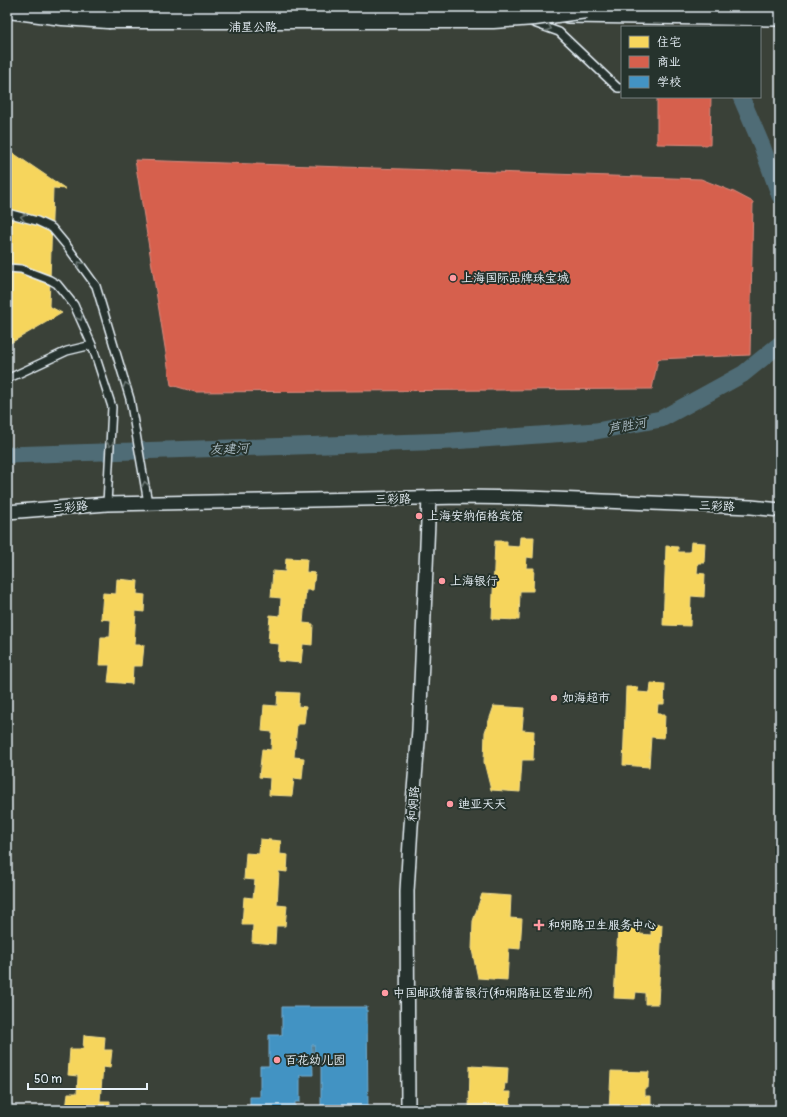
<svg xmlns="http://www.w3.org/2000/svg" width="787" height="1117" font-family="Pangolin,'LXGW WenKai TC',sans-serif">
<rect width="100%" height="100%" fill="#3a4138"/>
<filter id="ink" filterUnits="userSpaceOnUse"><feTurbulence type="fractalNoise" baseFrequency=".025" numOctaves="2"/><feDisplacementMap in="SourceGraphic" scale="8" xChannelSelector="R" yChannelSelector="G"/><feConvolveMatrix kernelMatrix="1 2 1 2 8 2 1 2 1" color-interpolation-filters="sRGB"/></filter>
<g filter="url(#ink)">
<path fill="#f6d55c" stroke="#f2dd8b" d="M 7,149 L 66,189 L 53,188 L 50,280 L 49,306 L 62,313 L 7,345 Z
M 520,537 L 534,537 L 533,558 L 527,557 L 526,568 L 534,568 L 533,591 L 520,591 L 519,620 L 492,619 L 495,541 L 507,541 L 507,546 L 519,547 Z
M 691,542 L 705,543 L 704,563 L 698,563 L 697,573 L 705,574 L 704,597 L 691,596 L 690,626 L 663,625 L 666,546 L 678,547 L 678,552 L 690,552 Z
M 286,558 L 307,559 L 306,572 L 315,573 L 313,590 L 306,590 L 303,623 L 313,624 L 312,645 L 303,644 L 301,663 L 278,661 L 279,644 L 268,643 L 270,615 L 280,616 L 281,598 L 271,597 L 273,571 L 285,572 Z
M 117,579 L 138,581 L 137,594 L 145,595 L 144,612 L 136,611 L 134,645 L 144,645 L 142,666 L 133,666 L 132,684 L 108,682 L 110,665 L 99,665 L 101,637 L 110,637 L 111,620 L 101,619 L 103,593 L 116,594 Z
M 651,683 L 665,684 L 664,704 L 658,704 L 657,714 L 665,714 L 664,738 L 651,737 L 649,767 L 623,765 L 626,687 L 638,687 L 638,692 L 650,693 Z
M 278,692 L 299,693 L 298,706 L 306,707 L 304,724 L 297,724 L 294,757 L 304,758 L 302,779 L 294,778 L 292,796 L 269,795 L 270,778 L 259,777 L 262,749 L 271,750 L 272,732 L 262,731 L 264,705 L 277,706 Z
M 494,706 L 524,708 L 522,730 L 534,731 L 533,760 L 522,760 L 520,792 L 491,790 L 484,762 L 485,732 Z
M 260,839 L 281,841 L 280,854 L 288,855 L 287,872 L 279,871 L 277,905 L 287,906 L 285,926 L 276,926 L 275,944 L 252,942 L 253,925 L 242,925 L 244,897 L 253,898 L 255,880 L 244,879 L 246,853 L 259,854 Z
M 482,894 L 511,896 L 510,918 L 522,919 L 520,949 L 509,948 L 507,980 L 478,978 L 472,950 L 473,921 Z
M 651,924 L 662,925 L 658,1004 L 645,1004 L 645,993 L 636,992 L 635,999 L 614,998 L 618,928 L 640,929 L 640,934 L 651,935 Z
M 84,1035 L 105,1037 L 104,1050 L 112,1050 L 110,1068 L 103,1067 L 100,1101 L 110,1101 L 110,1110 L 66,1110 L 68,1093 L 77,1093 L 78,1076 L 68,1075 L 70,1049 L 83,1049 Z
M 470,1066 L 508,1068 L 507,1084 L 505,1083 L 504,1092 L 511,1092 L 510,1110 L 469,1110 Z
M 611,1071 L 649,1072 L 648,1088 L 645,1088 L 645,1096 L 651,1096 L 651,1110 L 609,1110 Z"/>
<path fill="#d6604d" stroke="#db8c80" d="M 657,97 L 711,97 L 710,145 L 657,144 Z
M 135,160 L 701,179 L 734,192 L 753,202 L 750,355 L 658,359 L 652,389 L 195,392 L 171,385 Z"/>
<path fill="#4393c3" stroke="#74afd3" d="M 282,1007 L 367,1007 L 368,1110 L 321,1110 L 321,1060 L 314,1060 L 314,1045 L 312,1045 L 313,1075 L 300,1075 L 300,1102 L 295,1102 L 295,1110 L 250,1110 L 250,1097 L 260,1097 L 260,1066 L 269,1066 L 269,1035 L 282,1035 Z"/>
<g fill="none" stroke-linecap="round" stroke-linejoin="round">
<path stroke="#506c76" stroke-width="17" d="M 741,97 L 762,146 L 780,196
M 7,455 L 452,441 L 596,431 L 661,419 L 743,374 L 780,344"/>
<g stroke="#e8f1f8" stroke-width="10">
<path id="lane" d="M 531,22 L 559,32 L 618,88 L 622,88
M 7,213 L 37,221 L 52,228 L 67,246 L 96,286 L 130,399 L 148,503
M 7,268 L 21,269 L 50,280 L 57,284 L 74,305 L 92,345 L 112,407 L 107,504
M 7,379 L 67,351 L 92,345"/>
</g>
<g stroke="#e8f1f8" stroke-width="16">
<path id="street" d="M 7,512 L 107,504 L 462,497 L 529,498 L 751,507 L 780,510
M 408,1110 L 407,891 L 411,826 L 419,730 L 429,498"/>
</g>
<g stroke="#e8f1f8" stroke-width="24">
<path id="primary" d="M 568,12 L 780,15"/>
</g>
<g stroke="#e8f1f8" stroke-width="25">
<path id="highway" d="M 9,7 L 63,14 L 108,17"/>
</g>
<use href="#lane" stroke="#26332d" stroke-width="7"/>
<use href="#street" stroke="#26332d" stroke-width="13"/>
<use href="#primary" stroke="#26332d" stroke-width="21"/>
<use href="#highway" stroke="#26332d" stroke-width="22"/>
<g stroke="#e8f1f8" stroke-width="25" stroke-linecap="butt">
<path id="highway-bridge" d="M 108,17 L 493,17 L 534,14 L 586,7"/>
</g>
<use href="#highway-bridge" stroke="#26332d" stroke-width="22"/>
</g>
<defs><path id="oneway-chevron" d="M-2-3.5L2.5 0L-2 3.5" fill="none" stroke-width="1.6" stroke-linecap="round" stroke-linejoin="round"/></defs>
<g stroke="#6a7674">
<use href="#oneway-chevron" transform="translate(549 28) rotate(19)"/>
<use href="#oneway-chevron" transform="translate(23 217) rotate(-166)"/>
<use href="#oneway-chevron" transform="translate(80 264) rotate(-126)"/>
<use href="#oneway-chevron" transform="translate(80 318) rotate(65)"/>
<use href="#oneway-chevron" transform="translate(126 385) rotate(-107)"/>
<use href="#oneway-chevron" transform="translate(110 444) rotate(93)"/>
<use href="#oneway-chevron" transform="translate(145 484) rotate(-100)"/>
</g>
</g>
<g fill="#ff9aa2" stroke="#26332d" stroke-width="1.5">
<circle cx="453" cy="278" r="4"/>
<circle cx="419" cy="516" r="4"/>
<circle cx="442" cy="581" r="4"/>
<circle cx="554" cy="698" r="4"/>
<circle cx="450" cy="804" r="4"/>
<path d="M537 919h4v4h4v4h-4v4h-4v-4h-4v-4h4z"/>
<circle cx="385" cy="993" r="4"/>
<circle cx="277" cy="1060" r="4"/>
</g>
<g text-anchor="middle" stroke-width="4" stroke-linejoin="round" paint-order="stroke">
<g font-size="12" fill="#e8f1f8" stroke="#26332d">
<text x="253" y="31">浦星公路</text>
<text transform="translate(393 499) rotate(-1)" y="4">三彩路</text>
<text transform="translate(717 506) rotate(2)" y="4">三彩路</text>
<text transform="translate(70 507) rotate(-5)" y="4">三彩路</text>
<text transform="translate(413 804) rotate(-85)" y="4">和炯路</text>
</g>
<g font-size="12" fill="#e8f1f8" stroke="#26332d" text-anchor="start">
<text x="461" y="282">上海国际品牌珠宝城</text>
<text x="427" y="520">上海安纳佰格宾馆</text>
<text x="450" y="585">上海银行</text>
<text x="562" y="702">如海超市</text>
<text x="458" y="808">迪亚天天</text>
<text x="548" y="929">和炯路卫生服务中心</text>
<text x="393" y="997">中国邮政储蓄银行(和炯路社区营业所)</text>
<text x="285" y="1064">百花幼儿园</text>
</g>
<g font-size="13" font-style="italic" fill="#abbcc4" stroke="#26332d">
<text transform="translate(627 425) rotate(-11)" y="5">芦胜河</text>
<text transform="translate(229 448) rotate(-2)" y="5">友建河</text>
</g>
</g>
<rect width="787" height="1117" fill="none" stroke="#26332d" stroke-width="24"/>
<rect x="12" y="12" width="763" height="1093" fill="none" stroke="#e8f1f8" stroke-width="1.5" filter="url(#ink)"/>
<rect x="621" y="26" width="140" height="72" fill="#26332d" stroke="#747f7e"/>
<rect x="629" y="36" width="20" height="12" fill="#f6d55c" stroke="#747f7e"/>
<text x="657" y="46" font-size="12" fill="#e8f1f8">住宅</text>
<rect x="629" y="56" width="20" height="12" fill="#d6604d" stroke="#747f7e"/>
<text x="657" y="66" font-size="12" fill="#e8f1f8">商业</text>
<rect x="629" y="76" width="20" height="12" fill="#4393c3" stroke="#747f7e"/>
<text x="657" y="86" font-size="12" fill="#e8f1f8">学校</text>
<path d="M28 1083v6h119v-6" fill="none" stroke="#e8f1f8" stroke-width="2"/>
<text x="34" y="1083" font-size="12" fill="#e8f1f8" stroke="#26332d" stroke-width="3" paint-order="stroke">50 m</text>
</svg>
